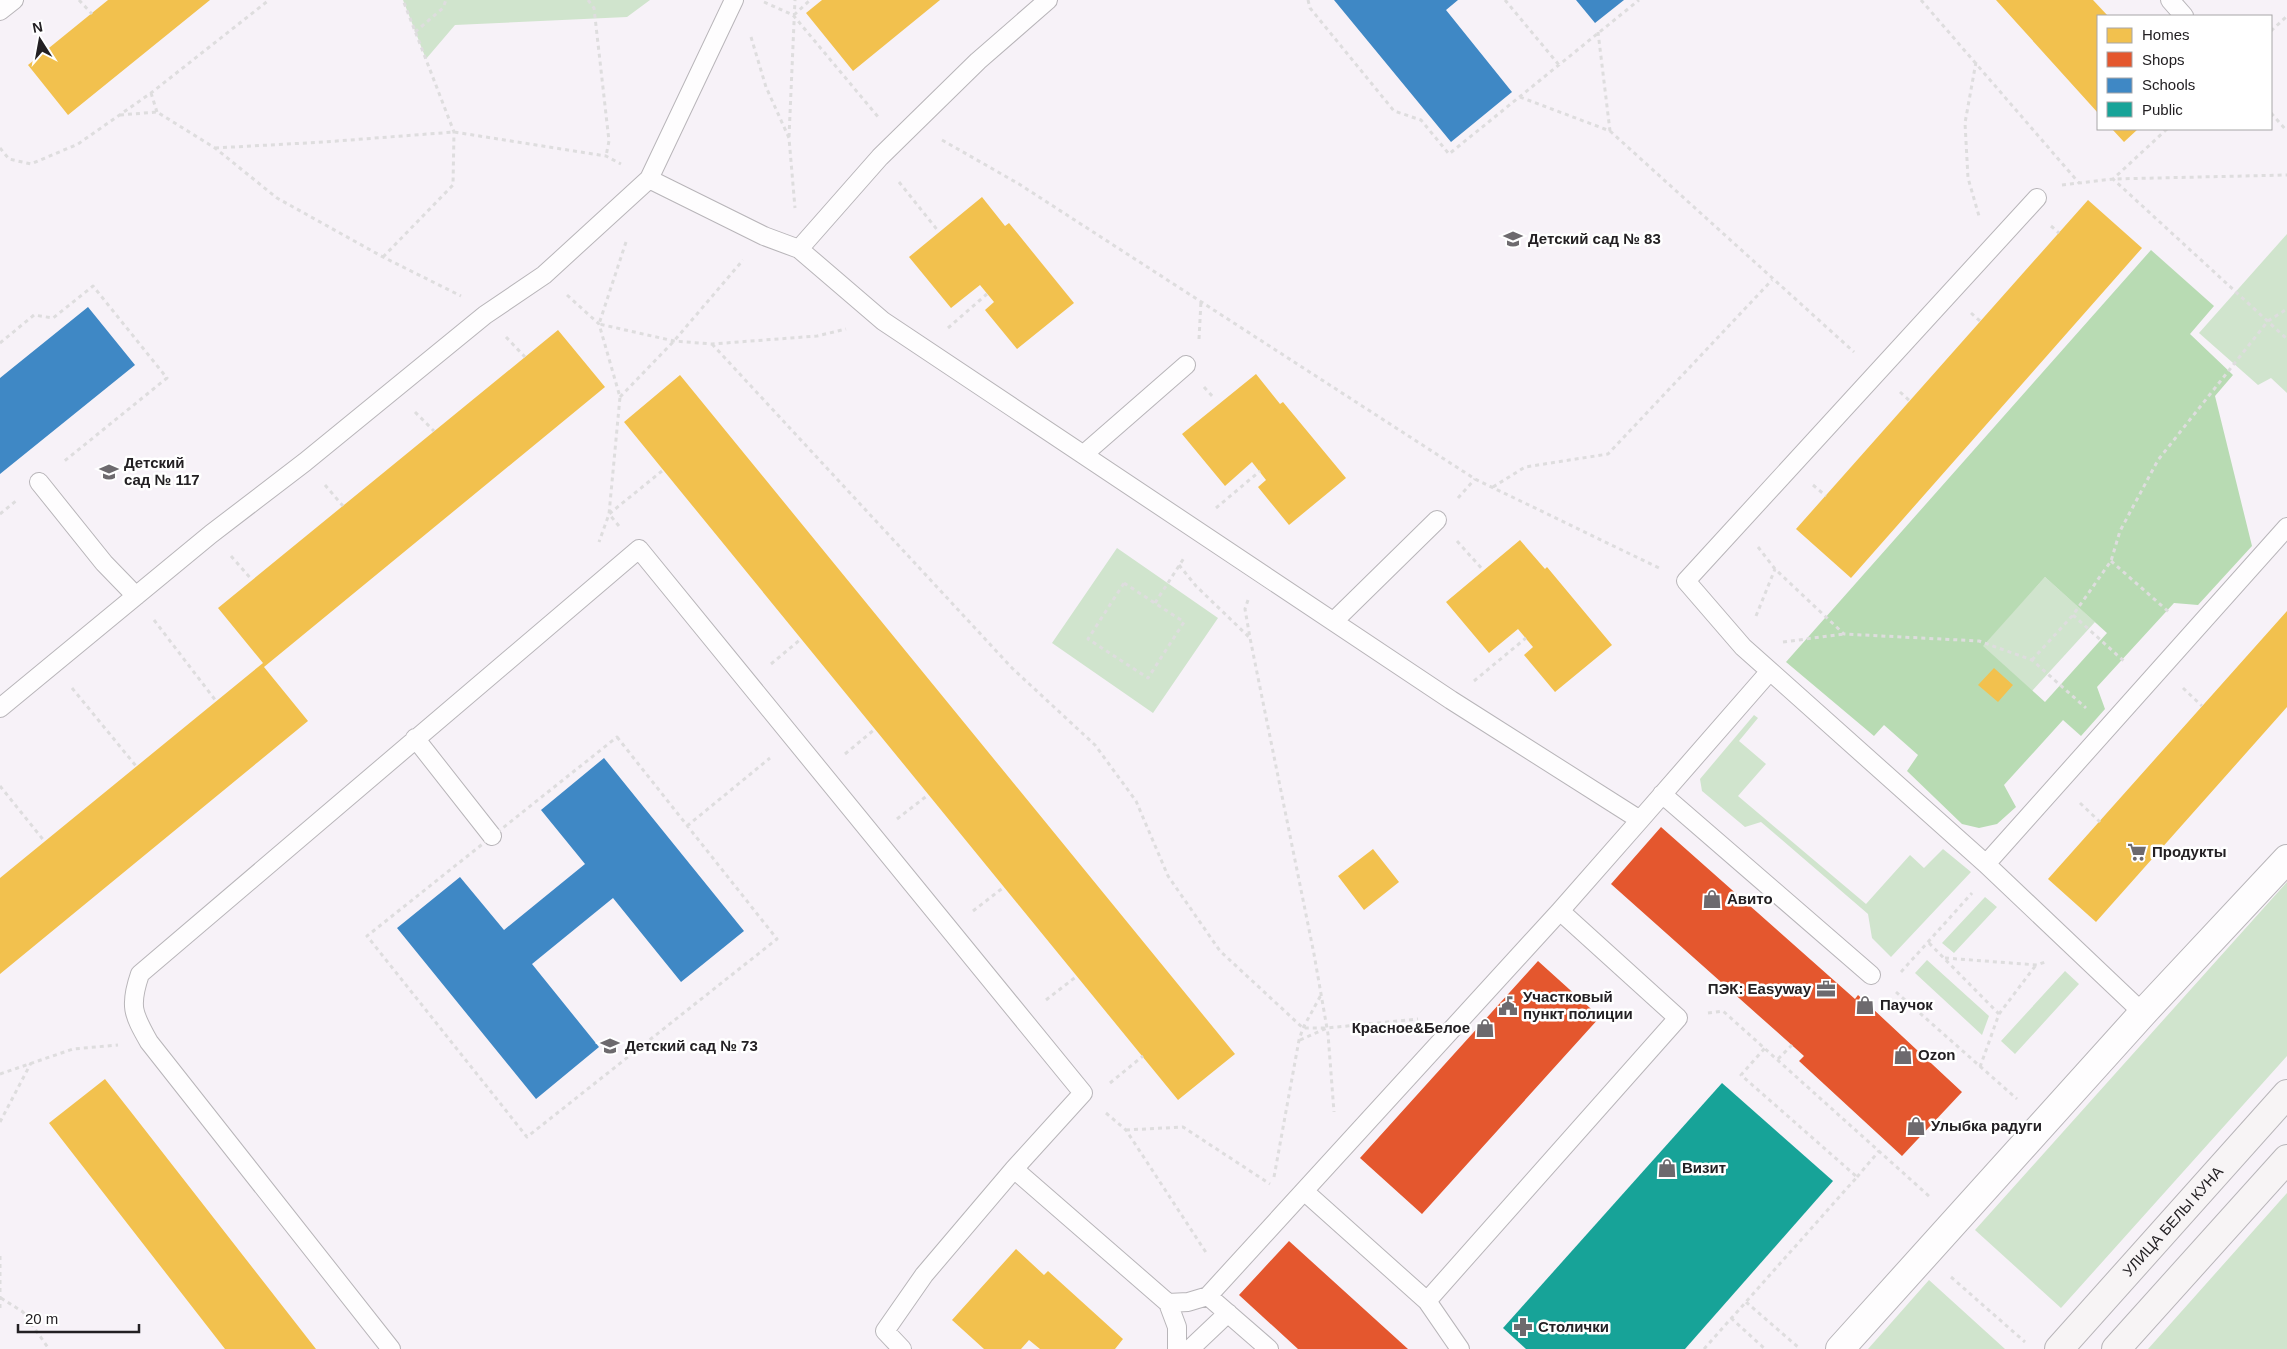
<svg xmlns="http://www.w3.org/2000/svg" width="2287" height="1349" font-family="Helvetica,sans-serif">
<rect width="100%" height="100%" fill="#f7f2f8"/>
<path fill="#d0e4cd" d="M 403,0 L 650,0 L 627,17 L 455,25 L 426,59 Z
M 2287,234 L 2287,393 L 2271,378 L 2258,385 L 2199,333 Z
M 1117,548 L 1218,618 L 1153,713 L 1052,643 Z
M 2045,577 L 2095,622 L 2032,691 L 1982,646 Z
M 1754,715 L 1758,718 L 1739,741 L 1766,764 L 1738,796 L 1866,904 L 1910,855 L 1924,868 L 1943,849 L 1971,872 L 1891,957 L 1872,938 L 1868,914 L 1761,822 L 1745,827 L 1702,791 L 1700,779 Z
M 2287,882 L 2287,1056 L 2061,1308 L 1975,1230 Z
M 1985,897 L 1997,907 L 1954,953 L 1942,943 Z
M 1927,960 L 1989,1016 L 1982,1035 L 1915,973 Z
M 2065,971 L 2079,984 L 2015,1054 L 2001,1041 Z
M 2287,1193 L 2287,1349 L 2148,1349 Z
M 1929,1280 L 2005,1349 L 1868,1349 Z"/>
<path fill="#b8dbb3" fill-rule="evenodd" d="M 2151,250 L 2214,306 L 2190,334 L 2233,375 L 2215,396 L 2252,546 L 2198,605 L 2174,603 L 2097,687 L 2105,709 L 2081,736 L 2063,720 L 2004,785 L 2016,807 L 1997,824 L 1979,828 L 1962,824 L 1907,771 L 1918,755 L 1884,725 L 1874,736 L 1786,662 ZM 2045,577 L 2107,633 L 2045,702 L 1983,646 Z"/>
<path fill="#f2c14e" d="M 108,0 L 210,0 L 68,115 L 28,65 Z
M 822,0 L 940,0 L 853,71 L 806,13 Z
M 1996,0 L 2093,0 L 2108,16 L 2098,16 L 2098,113 Z
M 2112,129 L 2138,129 L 2124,142 Z
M 982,197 L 1005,226 L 1009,223 L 1074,303 L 1017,349 L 985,310 L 994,302 L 980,285 L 951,308 L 909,257 Z
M 2088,200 L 2142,248 L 1851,578 L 1796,529 Z
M 558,330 L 605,387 L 264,667 L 308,721 L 0,974 L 0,878 L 263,663 L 218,608 Z
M 1256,374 L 1280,404 L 1283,402 L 1346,478 L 1289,525 L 1258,487 L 1266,480 L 1252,462 L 1225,486 L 1182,434 Z
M 680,375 L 1235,1054 L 1178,1100 L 624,422 Z
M 1520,540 L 1545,569 L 1547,567 L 1612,645 L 1555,692 L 1524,655 L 1533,647 L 1518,629 L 1489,653 L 1446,602 Z
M 2287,611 L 2287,707 L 2096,922 L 2048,879 Z
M 1994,668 L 2013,685 L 1998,702 L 1978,685 Z
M 1373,849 L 1399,882 L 1364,910 L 1338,876 Z
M 105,1079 L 131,1112 L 316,1349 L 225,1349 L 49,1123 Z
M 1016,1249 L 1044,1275 L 1048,1271 L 1123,1339 L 1115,1349 L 1040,1349 L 1029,1340 L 1021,1349 L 984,1349 L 952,1320 Z"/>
<path fill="#e4572e" d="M 1661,827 L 1855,999 L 1858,995 L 1962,1092 L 1902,1156 L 1799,1061 L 1804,1056 L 1611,884 Z
M 1538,961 L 1600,1017 L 1422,1214 L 1360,1158 Z
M 1289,1241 L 1408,1349 L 1298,1349 L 1239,1295 Z"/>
<path fill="#3f88c5" d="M 1334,0 L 1458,0 L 1446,10 L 1512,92 L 1451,142 Z
M 1576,0 L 1624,0 L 1595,23 Z
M 88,307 L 135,365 L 0,474 L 0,378 Z
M 604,758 L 744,931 L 681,982 L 613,898 L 532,964 L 599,1047 L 536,1099 L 397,928 L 460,877 L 504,930 L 585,864 L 541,810 Z"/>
<path fill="#17a398" d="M 1722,1083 L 1833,1181 L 1685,1349 L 1526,1349 L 1503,1328 Z"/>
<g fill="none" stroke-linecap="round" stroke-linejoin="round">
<g stroke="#b8b5b9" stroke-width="20">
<path id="lane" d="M 2170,0 L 2184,16
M 0,11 L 14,0
M 649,179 L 764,236 L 799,249 L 883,321 L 1451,700 L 1640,820 L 1770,671 L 1986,864 L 2143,1013
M 799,249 L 880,157 L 978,61 L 1048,0
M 1084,454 L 1186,365
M 39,482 L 104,563 L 136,596
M 1334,621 L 1437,520
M 1770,671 L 1743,647 L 1686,581 L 2037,198
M 0,708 L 211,534 L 305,462 L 485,315 L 544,275 L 649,179 L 734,0
M 415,738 L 492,836
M 1662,794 L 1871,975
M 1986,864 L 2287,527
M 1014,1169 L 1168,1303 L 1188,1302 L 1208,1296
M 1304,1191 L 1427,1301 L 1678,1018 L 1560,911
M 1427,1301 L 1460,1349
M 1168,1303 L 1177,1327 L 1177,1349
M 391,1349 L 149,1042 C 133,1014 129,1006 140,974 L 639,549 L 1083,1093 L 1014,1169 L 924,1275 L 885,1331 L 902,1349
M 1190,1349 L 1228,1313
M 1269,1349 L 1208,1296 L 1560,911 L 1640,820"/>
</g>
<g stroke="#b8b5b9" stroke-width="30">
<path id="street" d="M 1840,1349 L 2143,1013 L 2287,859"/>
</g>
<g stroke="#b8b5b9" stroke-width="30">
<g id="secondary">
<path id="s1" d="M 2059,1349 L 2287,1094"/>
<path d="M 2116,1349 L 2287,1159"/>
</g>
</g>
<path stroke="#deddde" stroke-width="3" stroke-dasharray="4 4" stroke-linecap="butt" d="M 79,0 L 92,14
M 588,0 L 594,8 L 609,141 L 606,156
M 1308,0 L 1310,8 L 1394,111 L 1421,120 L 1449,154 L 1639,0
M 1505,0 L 1559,65
M 1921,0 L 2079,183
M 764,2 L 793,15 L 879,118
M 794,15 L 810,0
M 2271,31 L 2287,16
M 415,32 L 443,8 L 446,0
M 751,37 L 766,87 L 789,138 L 795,208
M 1976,62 L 1965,123 L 1968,178 L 1979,216
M 151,93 L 157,112
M 1520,97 L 1610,131 L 1598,32
M 2271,113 L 2287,131
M 120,115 L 157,112 L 215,148 L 277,198 L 383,257 L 461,296
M 2167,129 L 2113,179 L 2287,339
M 1610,131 L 1854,352
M 789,137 L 795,0
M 942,140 L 1019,184 L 1475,479 L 1659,568
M 0,148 L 9,159 L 31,164 L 78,144 L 151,93 L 269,0
M 215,148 L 324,142 L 454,132 L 606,156 L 621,164
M 899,182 L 939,232
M 2062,185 L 2113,179 L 2287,175
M 2051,226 L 2059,233
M 626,242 L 599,324 L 674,341 L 712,344 L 817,336 L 846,329
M 383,257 L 453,185 L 454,132 L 403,0
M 567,295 L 599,324 L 620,397 L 609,514 L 599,542
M 1971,313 L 1980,321
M 948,328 L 987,294
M 506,337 L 525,357
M 1199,339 L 1201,301
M 0,343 L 34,315 L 53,318 L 93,286 L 167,378 L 62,463
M 712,344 L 1012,668 L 1095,745 L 1136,801 L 1168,876 L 1220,951 L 1303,1028 L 1327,1028
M 1204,387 L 1214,398
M 1900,392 L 1910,401
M 620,397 L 674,341 L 743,260
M 415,412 L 434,431
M 325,485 L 343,506
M 1813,485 L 1826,496
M 1493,487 L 1525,467 L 1608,454 L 1772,280
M 1458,498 L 1475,479
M 1216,508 L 1260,471
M 0,514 L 17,500
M 619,526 L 609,514 L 662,471
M 1457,541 L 1483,570
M 1758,547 L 1775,569 L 1844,634 L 1979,641 L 2032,660 L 2086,708
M 231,556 L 252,580
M 2111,561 L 2170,613
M 1179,565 L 1196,586 L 1250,638
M 1124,583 L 1184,622 L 1148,678 L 1088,639 Z
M 1248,600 L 1245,609 L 1250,638 L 1314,954 L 1328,1034 L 1334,1112
M 1155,603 L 1184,558
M 2073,615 L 2126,663
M 1756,616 L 1775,569
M 154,620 L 216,701
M 1783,642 L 1844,634
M 2032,660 L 2073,615 L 2111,561 L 2120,531 L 2158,460 L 2268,321 L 2287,309
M 771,664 L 801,639
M 1474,681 L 1526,638
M 72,688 L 136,766
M 2183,688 L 2202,706
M 617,737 L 777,939 L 527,1137 L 367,936 Z
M 845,754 L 875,729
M 0,786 L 45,842
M 2080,803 L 2100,822
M 897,819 L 928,795
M 687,826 L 770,758
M 973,911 L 1004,887
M 1929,943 L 1999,1014 L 1980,1067
M 1945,958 L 2037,965 L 2045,962
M 1901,972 L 1972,893
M 1896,992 L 2017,1099
M 1046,1000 L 1077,976
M 1708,1013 L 1723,1011 L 1930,1197
M 1999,1014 L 2036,965
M 1300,1040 L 1327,1028 L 1418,1019
M 1778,1059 L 1792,1045
M 0,1074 L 73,1049 L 118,1045
M 1110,1083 L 1143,1056
M 1106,1113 L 1126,1130 L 1207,1254
M 0,1122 L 31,1063
M 1126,1130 L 1183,1127 L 1270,1184
M 1274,1177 L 1299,1040 L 1303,1028 L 1321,995
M 1857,1177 L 1879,1151
M 0,1256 L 0,1311
M 1951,1277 L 2025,1342
M 1,1298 L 23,1312 L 49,1349
M 1746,1302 L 1798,1347
M 1731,1318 L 1765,1349
M 1704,1349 L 1857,1177 L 1741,1075 L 1765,1048"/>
<use href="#lane" stroke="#fefdfe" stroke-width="18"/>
<use href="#street" stroke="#fefdfe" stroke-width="28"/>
<use href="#secondary" stroke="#f7f4f5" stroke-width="28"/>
</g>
<defs>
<g id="school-bare" transform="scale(1.5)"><path d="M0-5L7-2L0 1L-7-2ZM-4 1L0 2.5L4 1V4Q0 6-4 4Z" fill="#6d6a6e" stroke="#fff" stroke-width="2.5" paint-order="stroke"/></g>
<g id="supermarket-bare" transform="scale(1.5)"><path d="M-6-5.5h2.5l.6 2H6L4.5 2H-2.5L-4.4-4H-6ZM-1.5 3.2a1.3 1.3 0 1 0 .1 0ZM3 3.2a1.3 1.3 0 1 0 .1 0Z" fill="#6d6a6e" stroke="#fff" stroke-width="2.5" paint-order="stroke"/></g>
<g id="shop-bare" transform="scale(1.5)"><path d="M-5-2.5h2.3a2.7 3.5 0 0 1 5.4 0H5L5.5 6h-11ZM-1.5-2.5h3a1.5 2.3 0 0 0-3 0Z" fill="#6d6a6e" stroke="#fff" stroke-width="2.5" paint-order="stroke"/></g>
<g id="office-bare" transform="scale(1.5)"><path d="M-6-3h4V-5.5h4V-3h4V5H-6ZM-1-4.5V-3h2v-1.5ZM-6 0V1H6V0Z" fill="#6d6a6e" stroke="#fff" stroke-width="2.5" paint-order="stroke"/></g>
<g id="civic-bare" transform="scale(1.5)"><path d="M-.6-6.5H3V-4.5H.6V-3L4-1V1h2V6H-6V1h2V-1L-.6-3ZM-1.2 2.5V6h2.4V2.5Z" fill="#6d6a6e" stroke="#fff" stroke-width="2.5" paint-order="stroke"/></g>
<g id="pharmacy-bare" transform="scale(1.5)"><path d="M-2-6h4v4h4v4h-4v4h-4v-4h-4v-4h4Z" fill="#6d6a6e" stroke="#fff" stroke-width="2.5" paint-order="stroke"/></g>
</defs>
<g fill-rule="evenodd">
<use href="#school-bare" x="1513" y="239"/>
<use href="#school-bare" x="109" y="472"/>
<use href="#supermarket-bare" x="2137" y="852"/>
<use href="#shop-bare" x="1712" y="899"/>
<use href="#office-bare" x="1826" y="989"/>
<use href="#shop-bare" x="1865" y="1005"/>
<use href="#civic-bare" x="1508" y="1006"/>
<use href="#shop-bare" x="1485" y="1028"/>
<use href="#school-bare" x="610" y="1046"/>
<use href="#shop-bare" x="1903" y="1055"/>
<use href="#shop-bare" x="1916" y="1126"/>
<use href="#shop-bare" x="1667" y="1168"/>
<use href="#pharmacy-bare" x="1523" y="1327"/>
</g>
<g text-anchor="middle" stroke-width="5" stroke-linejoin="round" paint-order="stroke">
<g font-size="15" font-weight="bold" fill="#232023" stroke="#fff" text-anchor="start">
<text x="1528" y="244">Детский сад № 83</text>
<text x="124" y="468">Детский<tspan x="124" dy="17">сад № 117</tspan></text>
<text x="2152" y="857">Продукты</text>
<text x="1727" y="904">Авито</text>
<text x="1811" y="994" text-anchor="end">ПЭК: Easyway</text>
<text x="1523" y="1002">Участковый<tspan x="1523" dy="17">пункт полиции</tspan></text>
<text x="1880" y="1010">Паучок</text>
<text x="1470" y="1033" text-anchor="end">Красное&amp;Белое</text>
<text x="625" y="1051">Детский сад № 73</text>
<text x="1918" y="1060">Ozon</text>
<text x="1931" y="1131">Улыбка радуги</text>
<text x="1682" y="1173">Визит</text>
<text x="1538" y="1332">Столички</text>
</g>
<g font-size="15" fill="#232023" stroke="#fff">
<text dy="5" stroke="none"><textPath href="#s1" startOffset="171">УЛИЦА БЕЛЫ КУНА</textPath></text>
</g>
</g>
<rect x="2097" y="15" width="175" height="115" fill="#ffffff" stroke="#a7a6a7"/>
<rect x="2107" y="28" width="25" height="15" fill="#f2c14e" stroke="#a7a6a7"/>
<text x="2142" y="40" font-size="15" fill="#232023">Homes</text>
<rect x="2107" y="52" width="25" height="15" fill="#e4572e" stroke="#a7a6a7"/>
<text x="2142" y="65" font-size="15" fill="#232023">Shops</text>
<rect x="2107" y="78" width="25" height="15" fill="#3f88c5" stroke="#a7a6a7"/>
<text x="2142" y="90" font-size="15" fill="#232023">Schools</text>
<rect x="2107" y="102" width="25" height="15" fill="#17a398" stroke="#a7a6a7"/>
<text x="2142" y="115" font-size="15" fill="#232023">Public</text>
<g transform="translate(40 40) rotate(349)" stroke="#ffffff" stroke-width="4" paint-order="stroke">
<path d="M0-4L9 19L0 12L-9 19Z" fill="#232023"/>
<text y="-8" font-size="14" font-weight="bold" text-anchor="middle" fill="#232023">N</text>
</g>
<path d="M18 1324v8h121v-8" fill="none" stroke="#232023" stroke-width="2.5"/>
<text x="25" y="1324" font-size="15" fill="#232023" stroke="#ffffff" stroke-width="4" paint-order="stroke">20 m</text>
</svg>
